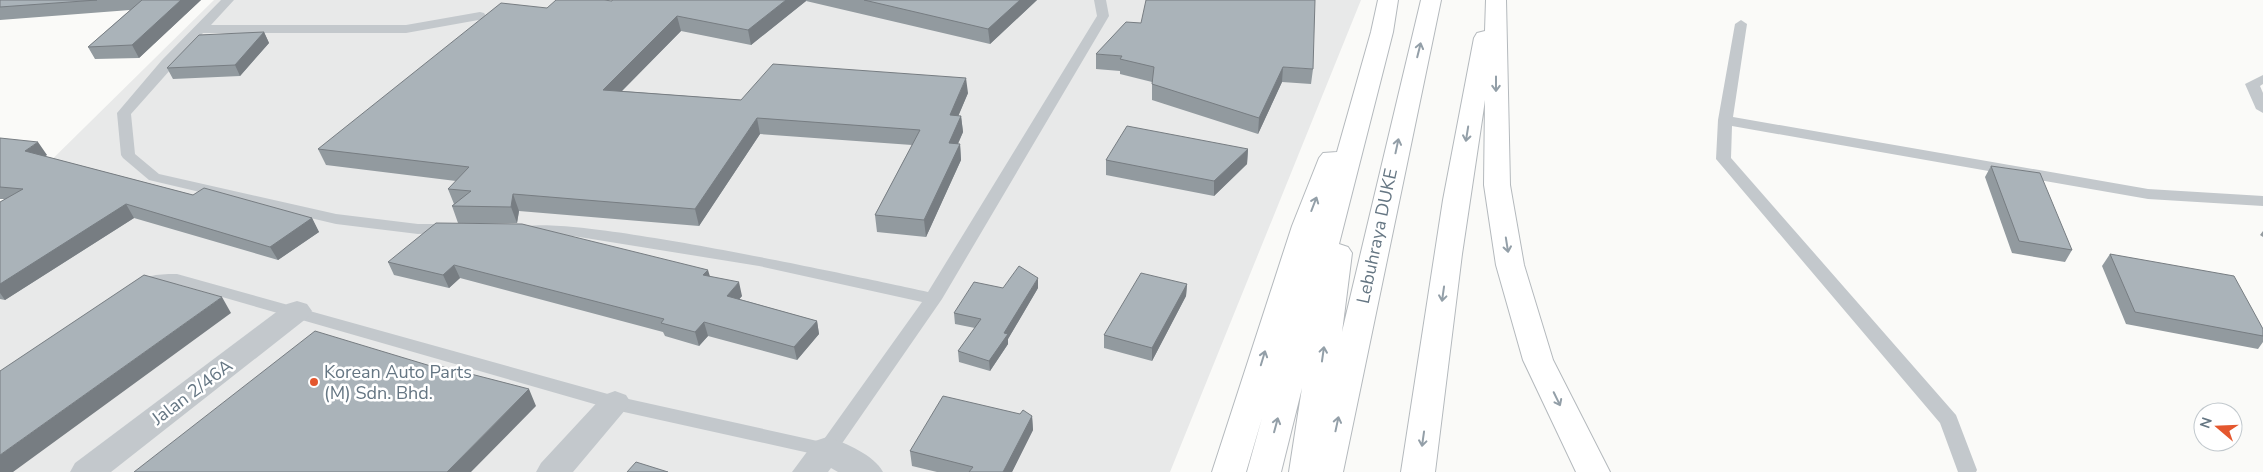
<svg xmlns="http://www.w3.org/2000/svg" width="2263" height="472" font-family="'Nunito Sans',sans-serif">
<rect width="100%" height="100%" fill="#fafaf8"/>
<path fill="#e8e9e9" d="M 214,0 L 1361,0 L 1170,472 L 0,472 L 0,203 L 23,188 Z"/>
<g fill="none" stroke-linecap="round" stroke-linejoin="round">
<g stroke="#b4b9bd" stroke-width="2">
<path id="highway" d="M 1378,0 L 1398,0 L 1393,32 L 1339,244 L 1348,247 L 1352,253 L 1342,332 L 1421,0 L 1441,0 L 1343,472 L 1289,472 L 1302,388 L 1281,472 L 1247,472 L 1262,418 L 1246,472 L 1212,472 L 1292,226 L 1319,158 L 1323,153 L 1337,152 L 1371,32 Z
M 1486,0 L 1506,0 L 1510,185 L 1524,265 L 1553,360 L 1610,472 L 1576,472 L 1523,360 L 1496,265 L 1484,185 L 1485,100 L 1462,254 L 1435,472 L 1401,472 L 1443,200 L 1474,38 L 1477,33 L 1485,31 Z"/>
</g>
<path fill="#c3c8cc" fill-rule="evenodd" d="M 221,0 L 234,0 L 211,25 L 406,25 L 480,12 L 484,13 L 486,16 L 484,19 L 406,33 L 203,33 L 131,114 L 135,154 L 159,174 L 336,214 L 418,224 L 451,224 L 459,229 L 457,232 L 418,234 L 336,224 L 149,180 L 123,158 L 121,155 L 117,113 L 162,60 Z
M 1094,0 L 1106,0 L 1109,16 L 942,299 L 834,455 L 827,457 L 615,410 L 177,284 L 160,285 L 141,293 L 135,291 L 132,287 C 141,274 163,274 177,274 L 615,396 L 822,442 L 922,302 L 759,266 L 573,236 L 528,235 L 520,230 C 536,206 883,282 928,292 L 1097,16 Z
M 1741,20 L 1747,24 L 1733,117 L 2148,189 L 2263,196 L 2263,206 L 2148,199 L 1732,126 L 1731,158 L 1956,415 L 1977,470 L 1976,472 L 1958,472 L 1940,423 L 1716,159 L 1718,120 L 1735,24 Z
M 2263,75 L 2263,84 L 2260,86 L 2263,93 L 2263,113 L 2256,109 L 2245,84 Z"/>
<path fill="#c3c8cc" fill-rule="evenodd" d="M 297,301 L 307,304 L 312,311 L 307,318 L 111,472 L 70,472 L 75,463 L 287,304 Z
M 615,391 L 626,395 L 631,403 L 573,472 L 536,472 L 541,463 L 604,395 Z
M 827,437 C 846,443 874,455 883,472 L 838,472 L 831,468 L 828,472 L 792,472 L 815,441 Z"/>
<use href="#highway" fill="#fff" fill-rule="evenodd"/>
</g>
<path fill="#929a9f" d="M 0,0 L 201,0 L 139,58 L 95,59 L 88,47 L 130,10 L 0,20 Z
M 612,0 L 1037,0 L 990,44 L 806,1 L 751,45 L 681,31 L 622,91 L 741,100 L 968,93 L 958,116 L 961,116 L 963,132 L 958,144 L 960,144 L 961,160 L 926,237 L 877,232 L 875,215 L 912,145 L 760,134 L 699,226 L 519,211 L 517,223 L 458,223 L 452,206 L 454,204 L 448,189 L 456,181 L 326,165 L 318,149 L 547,8 L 612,1 Z
M 264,32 L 269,43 L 240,76 L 173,79 L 167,68 Z
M 1096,54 L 1313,69 L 1311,84 L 1282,82 L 1258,134 L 1152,100 L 1152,82 L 1120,74 L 1120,71 L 1096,69 Z
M 0,138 L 47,155 L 44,156 L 193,195 L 312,218 L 319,232 L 278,260 L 134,218 L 5,300 L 0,299 L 0,202 L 5,199 L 0,199 Z
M 1248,149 L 1247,164 L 1214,196 L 1106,175 L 1106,160 Z
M 1991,166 L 2072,250 L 2065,262 L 2012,253 L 1985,177 Z
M 2263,231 L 2263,237 L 2260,235 Z
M 2110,254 L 2263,329 L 2263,342 L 2258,349 L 2126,324 L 2102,266 Z
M 388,262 L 710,277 L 742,296 L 739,299 L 817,321 L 819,334 L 797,360 L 708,336 L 699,346 L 665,336 L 663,332 L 460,278 L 449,288 L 394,275 Z
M 1187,284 L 1186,296 L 1152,361 L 1104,348 L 1104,335 Z
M 1038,288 L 1008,339 L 1008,344 L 990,371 L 959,362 L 958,351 L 975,328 L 955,324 L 954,313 Z
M 1020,414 L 1032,416 L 1033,430 L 1012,472 L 937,472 L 912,466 L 910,451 Z"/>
<path fill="#777d82" d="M 181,0 L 201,0 L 139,58 L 132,45 Z
M 786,0 L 806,0 L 806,1 L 751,45 L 748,30 Z
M 1020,0 L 1037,0 L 990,44 L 988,29 Z
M 677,16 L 681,31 L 608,105 L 603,90 Z
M 264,32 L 269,43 L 240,76 L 235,65 Z
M 1283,67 L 1282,82 L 1258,134 L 1259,118 Z
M 966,78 L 968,93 L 952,131 L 950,115 Z
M 961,116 L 963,132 L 951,159 L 949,143 Z
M 757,118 L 760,134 L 699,226 L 695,209 Z
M 38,142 L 47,155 L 33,164 L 25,151 Z
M 960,144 L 961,160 L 926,237 L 924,220 Z
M 1248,149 L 1247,164 L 1214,196 L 1214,181 Z
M 513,194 L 519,211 L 517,223 L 511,207 Z
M 126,204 L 134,218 L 5,300 L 0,293 L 0,284 Z
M 312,218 L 319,232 L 278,260 L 270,247 Z
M 454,265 L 460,278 L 449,288 L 443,275 Z
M 708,270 L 712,283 L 703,275 Z
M 1038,278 L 1038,288 L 1008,339 L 1008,344 L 990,371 L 989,361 L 1004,333 Z
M 739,282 L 742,296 L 731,309 L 727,296 Z
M 1187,284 L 1186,296 L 1152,361 L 1152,348 Z
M 222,297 L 231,313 L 13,472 L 0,472 L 0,455 Z
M 817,321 L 819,334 L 797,360 L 794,347 Z
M 704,322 L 708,336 L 699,346 L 695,332 Z
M 529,389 L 536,406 L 471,472 L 447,472 Z
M 1032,416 L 1033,430 L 1012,472 L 1003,472 Z"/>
<path fill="#aab3b9" stroke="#777d82" d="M 0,0 L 97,0 L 0,7 Z
M 142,0 L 181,0 L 132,45 L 88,47 Z
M 556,0 L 604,0 L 612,1 L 612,0 L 786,0 L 748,30 L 677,16 L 603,90 L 741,100 L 773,64 L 966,78 L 950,115 L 961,116 L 949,143 L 960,144 L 924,220 L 875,215 L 920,130 L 757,118 L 695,209 L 513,194 L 511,207 L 452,206 L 471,191 L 448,189 L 469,167 L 318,149 L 501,3 L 547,8 Z
M 864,0 L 1020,0 L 988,29 Z
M 1146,0 L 1315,0 L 1313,69 L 1283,67 L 1259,118 L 1152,84 L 1154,67 L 1120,59 L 1122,56 L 1096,54 L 1126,22 L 1141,23 Z
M 264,32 L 235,65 L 167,68 L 199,35 Z
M 1127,126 L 1248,149 L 1214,181 L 1106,160 Z
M 0,138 L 38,142 L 25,151 L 193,195 L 204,188 L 312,218 L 270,247 L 126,204 L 0,284 L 0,202 L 23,189 L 0,187 Z
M 1991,166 L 2040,173 L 2072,250 L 2019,241 Z
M 436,223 L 522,224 L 708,270 L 703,275 L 739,282 L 727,296 L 817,321 L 794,347 L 704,322 L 695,332 L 661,323 L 664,319 L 454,265 L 443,275 L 388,262 Z
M 2110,254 L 2234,276 L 2263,329 L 2263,336 L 2135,312 Z
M 1019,266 L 1038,278 L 1004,333 L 1008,334 L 989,361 L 958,351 L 981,319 L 954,313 L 974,282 L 1003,288 Z
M 1141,273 L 1187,284 L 1152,348 L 1104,335 Z
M 144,275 L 222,297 L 0,455 L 0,371 Z
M 315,331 L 434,367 L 436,365 L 529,389 L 447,472 L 134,472 Z
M 943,396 L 1020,414 L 1023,410 L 1032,416 L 1003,472 L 969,472 L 973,467 L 910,451 Z
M 636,462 L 668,472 L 627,472 Z"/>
<defs><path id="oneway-shaft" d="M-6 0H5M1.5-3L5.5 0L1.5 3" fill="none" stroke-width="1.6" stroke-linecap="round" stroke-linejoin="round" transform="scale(1.25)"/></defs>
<g stroke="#939fa8">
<use href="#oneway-shaft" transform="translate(1419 50) rotate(-76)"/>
<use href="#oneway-shaft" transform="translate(1496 84) rotate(90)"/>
<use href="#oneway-shaft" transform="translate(1467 134) rotate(99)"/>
<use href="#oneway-shaft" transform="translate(1397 146) rotate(-78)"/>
<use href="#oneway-shaft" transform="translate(1314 204) rotate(-69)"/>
<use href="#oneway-shaft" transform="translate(1507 245) rotate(81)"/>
<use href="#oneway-shaft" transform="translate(1443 294) rotate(98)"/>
<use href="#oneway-shaft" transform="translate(1323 354) rotate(-82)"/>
<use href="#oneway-shaft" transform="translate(1263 358) rotate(-73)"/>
<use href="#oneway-shaft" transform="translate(1557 399) rotate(64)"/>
<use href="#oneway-shaft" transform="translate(1337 424) rotate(-78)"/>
<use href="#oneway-shaft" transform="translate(1276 425) rotate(-75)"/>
<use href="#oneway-shaft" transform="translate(1423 439) rotate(98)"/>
</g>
<circle fill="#e4572e" stroke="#fff" stroke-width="2" cx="314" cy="382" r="5"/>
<g text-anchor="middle" stroke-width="5" stroke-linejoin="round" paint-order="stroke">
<g font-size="18" fill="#657683" stroke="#fff">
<text transform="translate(1377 236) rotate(-78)" y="6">Lebuhraya DUKE</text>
<text transform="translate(192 392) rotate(-37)" y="6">Jalan 2/46A</text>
</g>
<g font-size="18" fill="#657683" stroke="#fff" text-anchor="start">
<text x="324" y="378">Korean Auto Parts<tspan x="324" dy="21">(M) Sdn. Bhd.</tspan></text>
</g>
</g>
<g transform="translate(2218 427) rotate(289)"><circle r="24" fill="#ffffff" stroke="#c1c8cd"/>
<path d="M0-4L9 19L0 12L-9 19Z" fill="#e4572e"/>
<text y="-8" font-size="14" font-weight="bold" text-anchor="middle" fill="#657683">N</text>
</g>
</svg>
